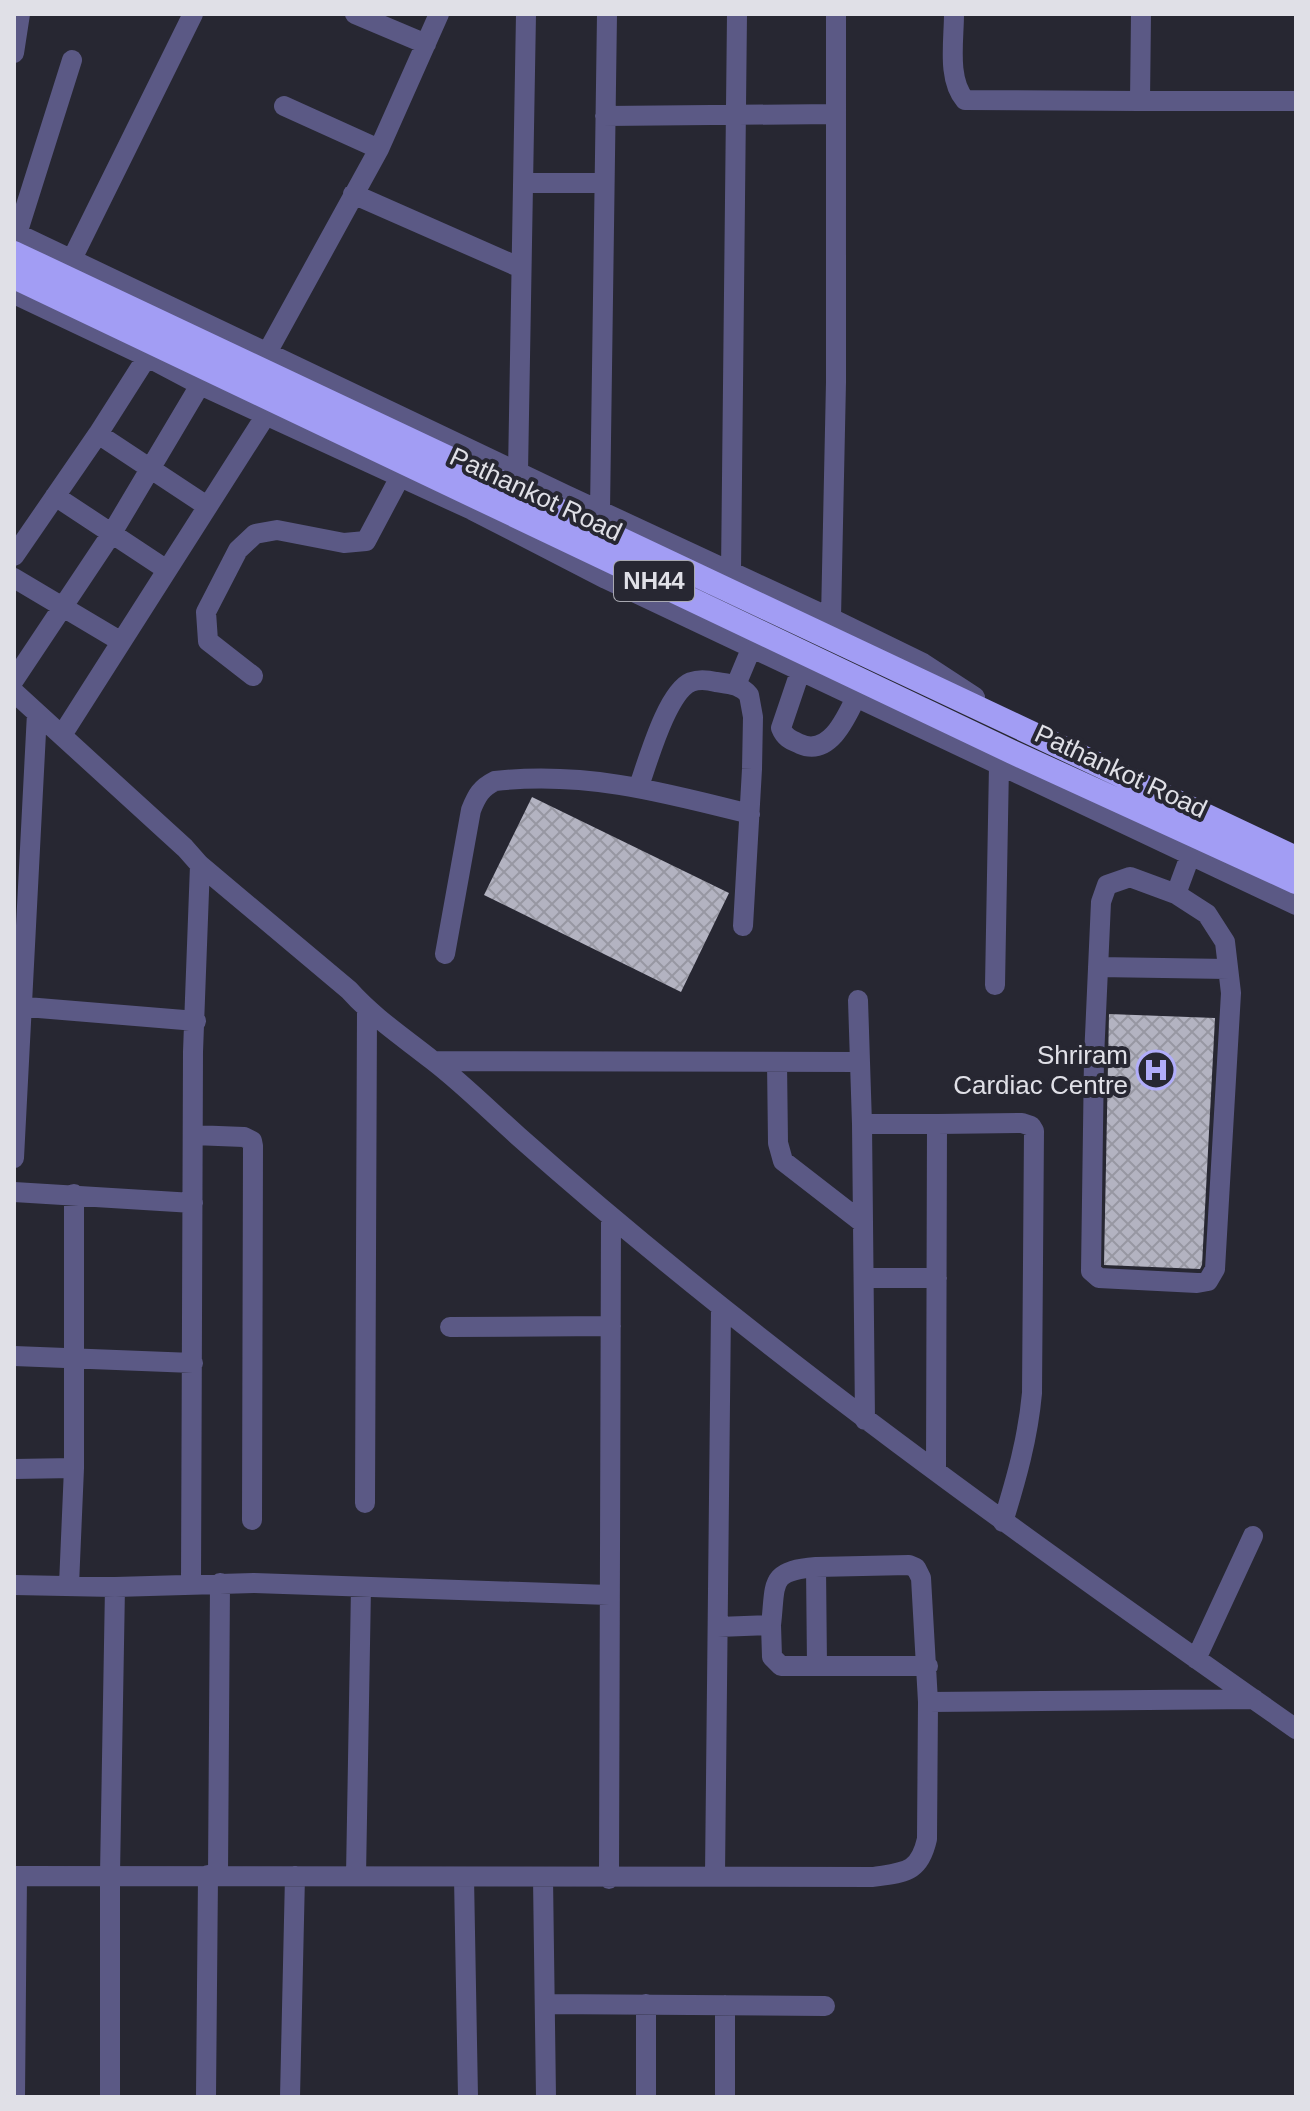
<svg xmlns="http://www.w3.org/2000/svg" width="1310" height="2111" font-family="Helvetica,sans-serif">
<defs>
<pattern id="building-cross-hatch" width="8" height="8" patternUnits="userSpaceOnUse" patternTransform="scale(2)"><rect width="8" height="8" fill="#b3b3c1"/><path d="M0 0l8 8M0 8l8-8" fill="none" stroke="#9797a2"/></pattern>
</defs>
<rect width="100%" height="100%" fill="#272732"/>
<path fill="url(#building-cross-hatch)" d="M 532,797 L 729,893 L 681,992 L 484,895 Z
M 1109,1014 L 1215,1018 L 1202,1265 L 1200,1269 L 1104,1265 Z"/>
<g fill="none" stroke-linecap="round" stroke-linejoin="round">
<path stroke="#5b5985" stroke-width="20" d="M 355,14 L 426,44
M 954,14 C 954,41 947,79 965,100 L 1140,101
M 1141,14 L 1140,101 L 1296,101
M 14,53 L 20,14
M 284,106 L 379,149
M 605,116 L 836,114
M 523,183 L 604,183
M 353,194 L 521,268
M 14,232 L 566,495 L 831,618 L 923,663 L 975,697
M 17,234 L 72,60
M 72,259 L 193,14
M 14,294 L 147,357 L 200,385 L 472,510 L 606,579 L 1296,905
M 268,351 L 379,149 L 439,14
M 98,434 L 207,506
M 518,472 L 526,14
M 55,496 L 167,570
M 600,511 L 607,14
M 14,556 L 98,434 L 147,357
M 731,572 L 737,14
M 14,578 L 120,641
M 831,618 L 836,382 L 836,14
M 800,672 L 781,728 C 785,738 791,740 800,744 C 832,758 849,711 860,689
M 253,676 L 208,641 L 206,612 L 238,550 L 255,534 L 277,530 L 344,543 L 366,541 L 400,477
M 14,680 L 112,533 L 200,385
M 736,685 L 756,637
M 14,692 L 185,848 L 200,865 L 349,990 C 373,1017 403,1037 432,1060 C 462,1083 489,1110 518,1136 C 762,1353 1029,1541 1296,1729
M 62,735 L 266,415
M 639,786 C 648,761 667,692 691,682 C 699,679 708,680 716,682 C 729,684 740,684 749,695 L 753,717 L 752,769 L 743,926
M 1176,894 L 1130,877 L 1107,885 L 1101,902 L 1094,1058 L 1091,1271 L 1099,1278 L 1197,1283 L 1208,1281 L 1215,1269 L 1231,993 L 1225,942 L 1207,914 L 1176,894 L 1190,856
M 445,954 L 471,810 C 477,795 481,788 495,781 C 585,771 663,792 750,814
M 1098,967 L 1228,969
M 995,985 L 999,765
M 858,1000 L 862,1124 L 865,1420
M 14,1006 L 196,1021
M 434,1061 L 859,1062
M 777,1062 L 778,1143 L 783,1161 L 863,1223
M 862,1124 L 937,1124 L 936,1471
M 937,1124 L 1022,1123 L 1031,1126 L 1034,1131 L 1032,1393 C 1028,1438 1016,1480 1003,1522
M 193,1135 L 244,1137 L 252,1141 L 253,1146 L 252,1520
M 14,1158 L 37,713
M 14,1192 L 193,1203
M 864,1278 L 937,1278
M 450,1327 L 611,1326
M 14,1356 L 193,1363
M 14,1469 L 74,1468
M 365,1503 L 367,1010
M 191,1584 L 193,1052 L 200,865
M 14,1585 L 115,1587 L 254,1583 L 609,1595
M 69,1585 L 74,1468 L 74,1194
M 771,1625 L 772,1657 L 781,1666 L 928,1666
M 718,1627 L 771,1625 C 776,1583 768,1571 816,1567
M 1196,1659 L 1253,1536
M 817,1666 L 816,1567 L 909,1565 L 916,1568 L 921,1578 L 928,1702
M 218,1875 L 220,1583
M 715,1875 L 721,1308
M 14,1876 L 873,1877 C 904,1872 919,1874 927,1839 L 928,1702 L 1254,1699
M 356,1876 L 361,1587
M 464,1877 L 468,2097
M 543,1878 L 546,2097
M 609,1879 L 611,1219
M 545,2004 L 825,2006
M 646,2004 L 646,2097
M 15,2097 L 17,1876
M 110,2097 L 110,1874 L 115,1587
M 206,2097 L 208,1875
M 290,2097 L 295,1876
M 725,2097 L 725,2005"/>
<path stroke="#a29df4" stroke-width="24" d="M 14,253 L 1296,858
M 14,277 L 1012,752 L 1296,882"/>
</g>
<defs>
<g id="hospital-ring" transform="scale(2)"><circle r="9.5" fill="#272732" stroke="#b1adfa" stroke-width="1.5"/><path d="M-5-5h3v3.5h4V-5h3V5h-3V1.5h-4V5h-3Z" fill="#b1adfa"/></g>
</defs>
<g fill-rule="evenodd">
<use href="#hospital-ring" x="1156" y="1070"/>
</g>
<g text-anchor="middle" stroke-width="8" stroke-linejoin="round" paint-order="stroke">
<rect fill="#272732" stroke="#a8a8b1" stroke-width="2" x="614" y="561" width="80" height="40" rx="6"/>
<g font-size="24" font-weight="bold" fill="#e0e0e7">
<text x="654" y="589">NH44</text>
</g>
<g font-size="26" fill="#e0e0e7" stroke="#272732">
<text transform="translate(536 494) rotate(25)" y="9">Pathankot Road</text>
<text transform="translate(1121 771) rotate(25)" y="9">Pathankot Road</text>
</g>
<g font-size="26" fill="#e0e0e7" stroke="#272732" text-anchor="end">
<text x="1128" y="1064">Shriram<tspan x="1128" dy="30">Cardiac Centre</tspan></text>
</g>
</g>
<rect width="1310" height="2111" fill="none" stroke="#e0e0e7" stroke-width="32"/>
</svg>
